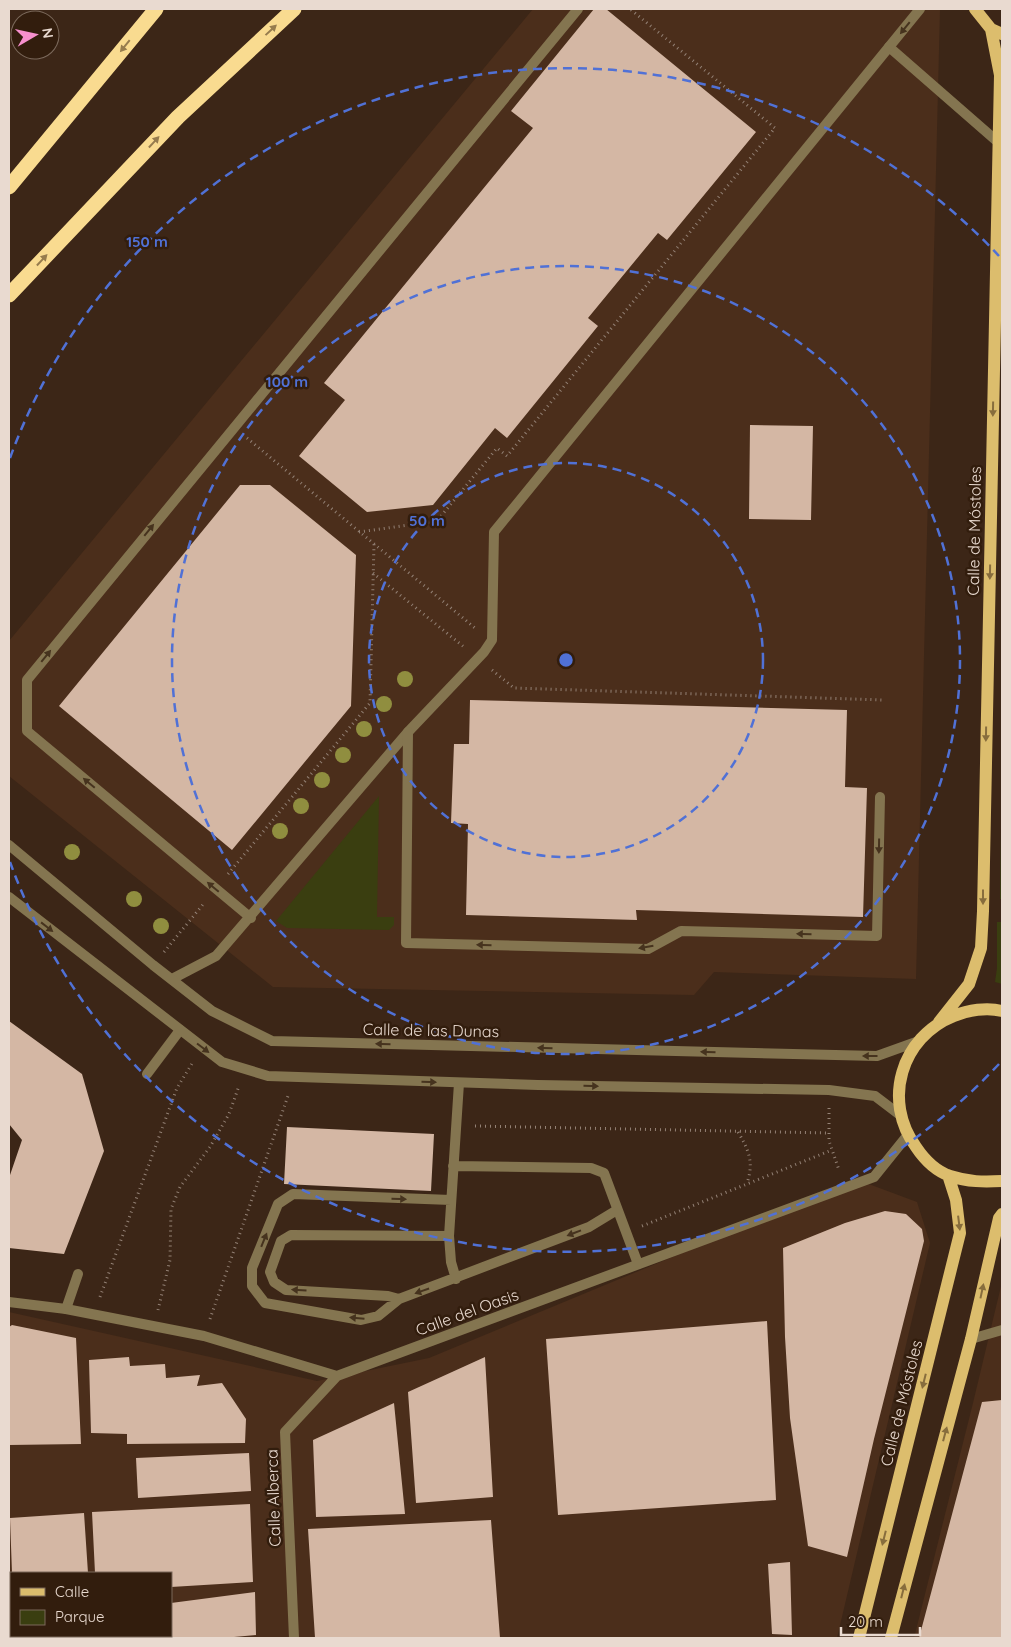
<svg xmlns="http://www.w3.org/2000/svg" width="1011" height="1647" font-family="Quicksand,sans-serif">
<rect width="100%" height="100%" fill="#3c2617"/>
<path fill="#4b2e1b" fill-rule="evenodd" d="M 533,9 L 940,9 L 916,979 L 714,972 L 694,995 L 273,987 L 9,776 L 9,641 Z
M 858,1180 L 917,1202 L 930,1243 L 837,1638 L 9,1638 L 9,1312 L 317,1381 L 429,1358 ZM 11,1573 L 171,1573 L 171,1636 L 11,1636 Z
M 1002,1282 L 1002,1638 L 914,1638 L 973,1403 Z"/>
<path fill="#3a3e10" d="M 1002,759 L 1002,899 L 1000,899 Z
M 379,796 L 377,917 L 394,917 L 394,925 L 389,930 L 287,928 L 276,921 Z
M 997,922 L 1002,922 L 1002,984 L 995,982 L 997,968 Z"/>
<path fill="#d4b7a4" d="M 594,9 L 606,9 L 756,132 L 667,240 L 658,233 L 588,318 L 598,326 L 507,438 L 495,428 L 433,505 L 367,512 L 299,456 L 345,400 L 324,383 L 533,128 L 511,111 Z
M 750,425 L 813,426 L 811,520 L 749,519 Z
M 240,485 L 270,485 L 356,555 L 351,706 L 232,850 L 59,706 Z
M 470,700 L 847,710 L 845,787 L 867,788 L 863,917 L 636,910 L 637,920 L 466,915 L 468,824 L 451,823 L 454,744 L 469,744 Z
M 9,1021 L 82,1074 L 104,1151 L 64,1254 L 9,1248 L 9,1178 L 22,1140 L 9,1124 Z
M 287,1127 L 434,1134 L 431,1191 L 284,1184 Z
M 885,1211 L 906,1214 L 922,1229 L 924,1241 L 874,1439 L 847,1557 L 808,1546 L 790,1418 L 785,1337 L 783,1248 L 845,1223 Z
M 767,1321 L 776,1500 L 558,1515 L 546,1339 Z
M 12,1325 L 76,1338 L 81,1444 L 9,1445 L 9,1327 Z
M 129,1357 L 130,1366 L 165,1364 L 166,1378 L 200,1375 L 197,1386 L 222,1383 L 246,1419 L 245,1443 L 127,1444 L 127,1434 L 91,1433 L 89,1360 Z
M 485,1357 L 493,1497 L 416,1503 L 408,1392 Z
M 1002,1400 L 1002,1638 L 919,1638 L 982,1402 Z
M 394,1403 L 405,1514 L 316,1517 L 313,1440 Z
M 249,1453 L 251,1491 L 138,1498 L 136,1458 Z
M 250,1504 L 253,1582 L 171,1587 L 171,1573 L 95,1573 L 92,1512 Z
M 84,1513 L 88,1573 L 12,1573 L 10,1518 Z
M 491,1520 L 500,1638 L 315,1638 L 308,1529 Z
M 790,1562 L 792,1635 L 772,1634 L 768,1564 Z
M 255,1592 L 256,1635 L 223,1638 L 104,1638 L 104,1636 L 171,1636 L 171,1603 Z
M 16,1636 L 93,1636 L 93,1638 L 16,1638 Z"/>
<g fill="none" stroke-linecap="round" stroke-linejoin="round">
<path stroke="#938175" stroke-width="3" stroke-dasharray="1 4" stroke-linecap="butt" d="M 247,438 L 475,628
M 359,532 L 437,521 L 497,448 L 507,456 L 775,128 L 630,9
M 373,573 L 464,647
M 492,670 L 514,688 L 883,700
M 228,874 L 370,703 L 374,544
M 164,952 L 205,902
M 829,1108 L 829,1141 L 839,1170
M 475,1126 L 829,1133
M 738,1132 C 749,1150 754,1163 747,1183
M 642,1226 L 832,1150
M 100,1297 L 177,1088 L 193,1062
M 158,1310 L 170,1260 L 171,1209 L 180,1187 L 210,1147 L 229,1114 L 239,1086
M 210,1319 L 289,1093"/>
<path stroke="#847550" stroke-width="10" d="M 251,918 L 27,731 L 27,680 L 578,9
M 172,979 L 216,956 L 408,732 L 484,652 L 492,640 L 494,532 L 889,47 L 999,143
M 147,1074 L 180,1030
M 453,1166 L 591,1168 L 604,1173 L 638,1264
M 451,1200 L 293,1194 L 278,1204 L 252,1268 L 252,1286 L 265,1303 L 361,1320 L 378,1316 L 399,1299 L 589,1227 L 617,1210
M 456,1279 L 451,1262 L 449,1236 L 459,1083
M 399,1299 L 388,1296 L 286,1290 L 274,1282 L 270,1272 L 281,1241 L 291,1235 L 449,1236
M 66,1309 L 78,1274"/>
<path stroke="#847550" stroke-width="10" d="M 889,47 L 920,9
M 408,732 L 406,943 L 648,949 L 681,931 L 877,936 L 880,797
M 9,845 L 153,965 L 212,1011 L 272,1041 L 877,1056 L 916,1042
M 9,897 L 222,1062 L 268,1076 L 538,1085 L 829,1090 L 875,1096 L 900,1115
M 9,1302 L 66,1309 L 204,1336 L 337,1376 L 874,1177 L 907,1136
M 971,1339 L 1002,1330
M 294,1638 L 285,1432 L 337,1376"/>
<path stroke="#dcbd6d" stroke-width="12" d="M 975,9 L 991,29 L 1002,34
M 1002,1011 C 987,1007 968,1010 954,1016 C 901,1037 882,1101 916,1147 C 924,1159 936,1171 950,1176 C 968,1182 984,1182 1002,1181
M 939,1022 L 969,984 L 981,948 L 983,911 L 1000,75 L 991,29
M 859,1638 L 960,1233 L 956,1200 L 948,1175
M 891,1638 L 971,1339 L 999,1218 L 1002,1214"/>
<path stroke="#f9db90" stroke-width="15" d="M 9,187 L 156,9
M 9,295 L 178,117 L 294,9"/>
</g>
<g fill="#908e3f">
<circle cx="405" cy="679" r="8"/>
<circle cx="384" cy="704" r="8"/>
<circle cx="364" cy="729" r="8"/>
<circle cx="343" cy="755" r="8"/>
<circle cx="322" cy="780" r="8"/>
<circle cx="301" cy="806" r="8"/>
<circle cx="280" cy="831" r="8"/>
<circle cx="72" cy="852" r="8"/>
<circle cx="134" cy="899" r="8"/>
<circle cx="161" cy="926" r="8"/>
</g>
<defs><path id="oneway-solid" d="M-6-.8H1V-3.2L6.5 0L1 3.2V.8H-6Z" transform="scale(1.25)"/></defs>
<g fill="#46331e">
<use href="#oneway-solid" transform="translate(905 28) rotate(129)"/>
<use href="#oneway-solid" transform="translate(149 530) rotate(-51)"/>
<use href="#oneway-solid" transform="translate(46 656) rotate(-51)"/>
<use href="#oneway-solid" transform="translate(89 783) rotate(-140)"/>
<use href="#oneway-solid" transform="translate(879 846) rotate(91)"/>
<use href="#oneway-solid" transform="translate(213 887) rotate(-140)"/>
<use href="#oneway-solid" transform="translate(47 927) rotate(38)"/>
<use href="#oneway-solid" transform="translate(804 934) rotate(-179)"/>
<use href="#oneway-solid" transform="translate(484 945) rotate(-179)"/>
<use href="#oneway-solid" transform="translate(646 947) rotate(170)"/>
<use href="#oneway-solid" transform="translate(383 1044) rotate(-179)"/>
<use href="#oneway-solid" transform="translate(203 1048) rotate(37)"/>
<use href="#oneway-solid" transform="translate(545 1048) rotate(-179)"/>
<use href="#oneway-solid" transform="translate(708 1052) rotate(-179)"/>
<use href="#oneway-solid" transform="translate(870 1056) rotate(180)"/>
<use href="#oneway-solid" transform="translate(429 1082) rotate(2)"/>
<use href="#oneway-solid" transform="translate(591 1086) rotate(1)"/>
<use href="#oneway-solid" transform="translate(399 1199) rotate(1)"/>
<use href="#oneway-solid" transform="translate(574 1233) rotate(159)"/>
<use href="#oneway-solid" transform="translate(264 1240) rotate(-68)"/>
<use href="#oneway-solid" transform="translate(299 1290) rotate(-177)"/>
<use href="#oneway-solid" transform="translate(422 1291) rotate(161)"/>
<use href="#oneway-solid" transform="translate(357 1318) rotate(-175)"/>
</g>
<g fill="#967c4e">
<use href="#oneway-solid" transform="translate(271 30) rotate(-43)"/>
<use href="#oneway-solid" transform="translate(125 46) rotate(129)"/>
<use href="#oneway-solid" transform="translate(154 142) rotate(-47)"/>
<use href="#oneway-solid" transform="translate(42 260) rotate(-47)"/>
</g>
<g fill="#876d3d">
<use href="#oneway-solid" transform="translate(993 409) rotate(91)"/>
<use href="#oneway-solid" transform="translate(990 572) rotate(91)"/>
<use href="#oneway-solid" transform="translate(986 734) rotate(91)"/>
<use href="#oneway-solid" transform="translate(983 897) rotate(90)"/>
<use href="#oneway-solid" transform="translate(959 1223) rotate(83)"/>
<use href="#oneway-solid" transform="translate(982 1291) rotate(-78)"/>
<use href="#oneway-solid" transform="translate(924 1381) rotate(104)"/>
<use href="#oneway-solid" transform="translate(945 1434) rotate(-75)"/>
<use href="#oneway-solid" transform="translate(884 1538) rotate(104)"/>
<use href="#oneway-solid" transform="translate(903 1591) rotate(-76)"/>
</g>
<g fill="none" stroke="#5071d6" stroke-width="2.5" stroke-dasharray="9 6">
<circle cx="566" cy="660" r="197"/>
<circle cx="566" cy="660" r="394"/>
<path d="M999 1064A592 592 0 0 1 10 862M10 458A592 592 0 0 1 999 256"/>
</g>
<g text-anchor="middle" stroke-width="5" stroke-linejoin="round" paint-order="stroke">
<g font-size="16" fill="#e9dad0" stroke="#321d0d">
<text transform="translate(974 531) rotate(-89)" y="6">Calle de Móstoles</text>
<text transform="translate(431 1030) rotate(1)" y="6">Calle de las Dunas</text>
<text transform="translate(467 1312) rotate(-20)" y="6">Calle del Oasis</text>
<text transform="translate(901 1403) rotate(-76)" y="6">Calle de Móstoles</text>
<text transform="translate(273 1498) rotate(-92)" y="6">Calle Alberca</text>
</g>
</g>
<circle cx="566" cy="660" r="8" fill="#5071d6" stroke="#321d0d" stroke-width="2.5"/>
<g font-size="15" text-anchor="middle" font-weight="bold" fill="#5071d6" stroke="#321d0d" stroke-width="5" stroke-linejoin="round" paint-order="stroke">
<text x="147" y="247">150 m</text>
<text x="287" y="387">100 m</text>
<text x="427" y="526">50 m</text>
</g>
<rect width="1011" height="1647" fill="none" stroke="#e9dad0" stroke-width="20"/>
<rect x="10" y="1572" width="162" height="65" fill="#321d0d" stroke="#7b695b"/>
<rect x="20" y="1588" width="25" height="8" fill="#dcbd6d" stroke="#7b695b"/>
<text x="55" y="1597" font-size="15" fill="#e9dad0">Calle</text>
<rect x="20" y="1610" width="25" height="15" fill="#3a3e10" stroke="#7b695b"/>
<text x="55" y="1622" font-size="15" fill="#e9dad0">Parque</text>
<g transform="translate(35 35) rotate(81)"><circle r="24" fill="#321d0d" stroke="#7b695b"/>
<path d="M0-4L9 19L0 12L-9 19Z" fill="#f790ce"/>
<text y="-8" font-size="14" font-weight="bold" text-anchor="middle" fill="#e9dad0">N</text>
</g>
<path d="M841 1627v8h79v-8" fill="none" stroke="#e9dad0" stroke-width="2.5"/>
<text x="848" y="1627" font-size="15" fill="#e9dad0" stroke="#321d0d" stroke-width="4" paint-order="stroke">20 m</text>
</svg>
